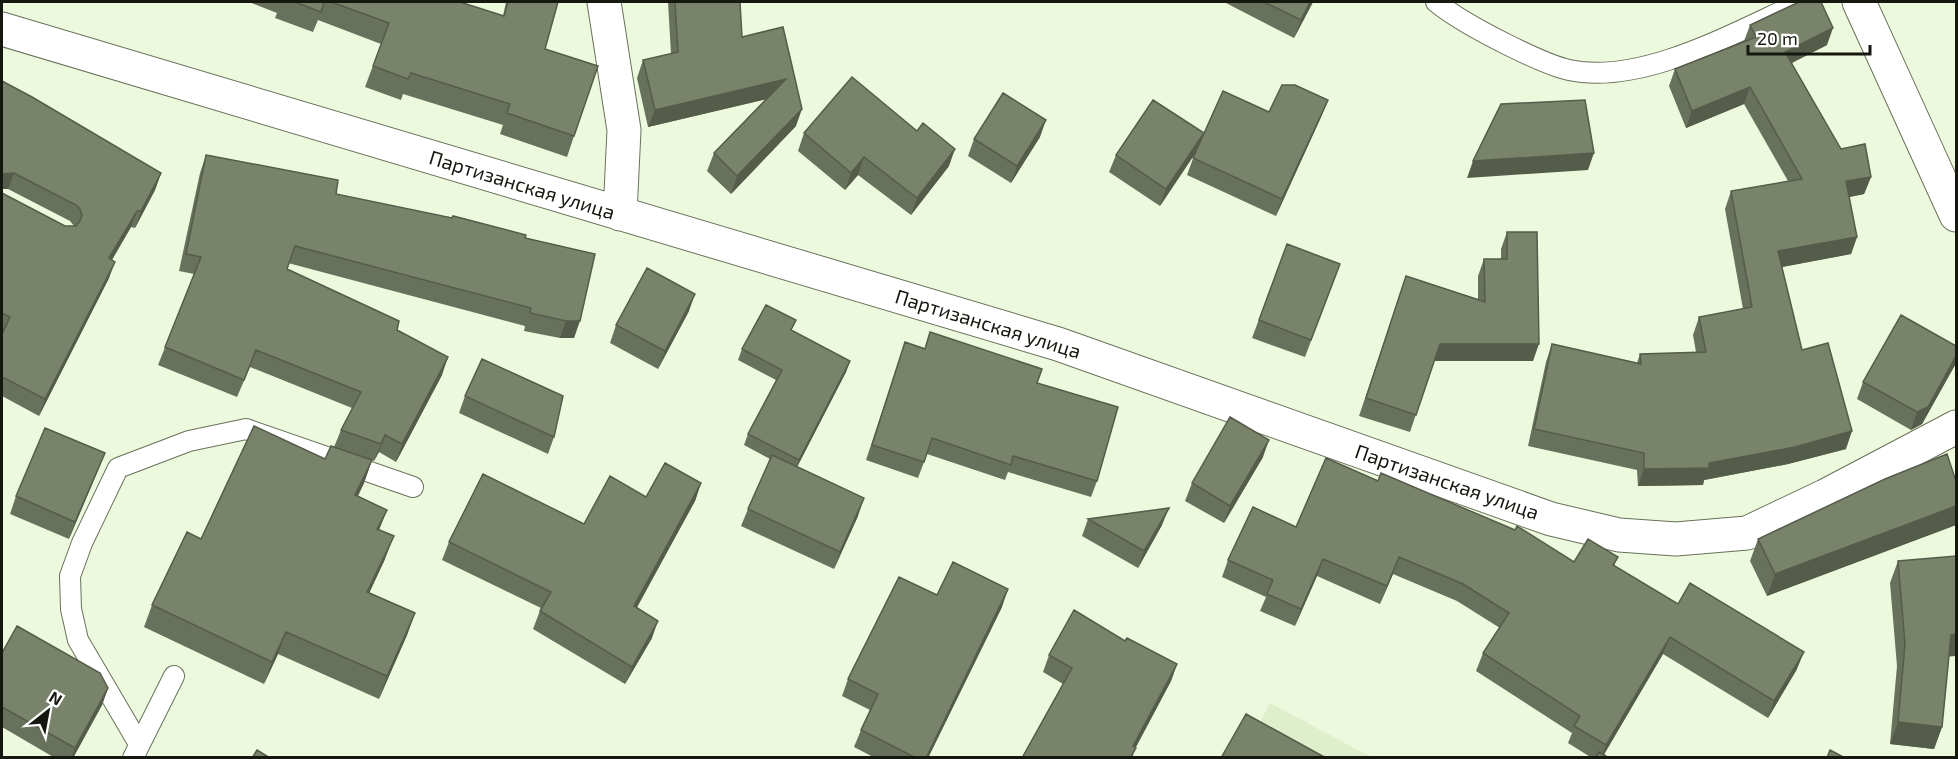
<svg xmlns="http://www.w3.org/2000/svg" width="1958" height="759" font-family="'Exo 2',sans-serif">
<rect width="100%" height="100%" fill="#edf9dd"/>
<path fill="#dfeecb" d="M 1270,703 L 1371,757 L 1241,758 Z"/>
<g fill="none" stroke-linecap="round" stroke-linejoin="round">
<g stroke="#68725a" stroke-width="22">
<path id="service" d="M 1436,2 C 1457,19 1482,32 1506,44 C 1524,53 1550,66 1569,70 C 1642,86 1737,31 1802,2
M 139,744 L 78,640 L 71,609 L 70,576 L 82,543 L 118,468 L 189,441 L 246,429 L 413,487
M 133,758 L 174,676"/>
</g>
<g stroke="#68725a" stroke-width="35">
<path id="minor" d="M 604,2 L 624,130 L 620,214
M 1859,2 L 1956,215
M 2,29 L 1058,344 L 1551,519 L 1619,535 L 1676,539 L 1747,533 L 1825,496 L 1956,427"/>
</g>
<use href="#service" stroke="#fff" stroke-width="20"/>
<use href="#minor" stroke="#fff" stroke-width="33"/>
</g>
<path fill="#68715b" d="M 249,2 L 460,2 L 503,16 L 506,2 L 558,2 L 545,49 L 574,136 L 567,157 L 500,134 L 503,125 L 403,94 L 401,100 L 365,87 L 381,44 L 318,20 L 313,32 L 275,18 L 277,13 Z
M 668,2 L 740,2 L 742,37 L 796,126 L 731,194 L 707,171 L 714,153 L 766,99 L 648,127 L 637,78 L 643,60 L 671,54 Z
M 1226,2 L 1313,2 L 1294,38 L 1226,3 Z
M 1750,25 L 1827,45 L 1792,63 L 1841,149 L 1871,177 L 1864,194 L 1849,197 L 1857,237 L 1851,254 L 1782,267 L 1802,350 L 1846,449 L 1788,464 L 1704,480 L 1703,485 L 1638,486 L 1637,470 L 1528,446 L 1546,362 L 1552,344 L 1637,363 L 1640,354 L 1696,352 L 1693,335 L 1699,317 L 1743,309 L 1725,209 L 1731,191 L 1788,181 L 1744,104 L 1686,128 L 1669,86 L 1675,69 L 1744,41 Z
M 2,81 L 161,173 L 155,190 L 135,228 L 131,227 L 112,260 L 109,278 L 39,416 L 2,396 L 2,193 L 65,226 L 74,226 L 70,221 L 8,189 Z
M 1269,112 L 1321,117 L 1276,216 L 1187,175 L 1195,153 L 1160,206 L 1109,172 L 1116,155 L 1204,133 L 1200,143 Z
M 804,133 L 949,166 L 911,215 L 858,175 L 845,190 L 798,151 Z
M 1040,137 L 1011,183 L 968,156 L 974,139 Z
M 206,155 L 336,194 L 525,238 L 595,254 L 574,338 L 560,338 L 524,331 L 525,326 L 288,263 L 287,269 L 397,330 L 442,375 L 396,462 L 379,452 L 374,461 L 334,447 L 341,430 L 352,408 L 250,367 L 237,397 L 158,365 L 194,274 L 179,271 L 200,173 Z
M 1507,232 L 1533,361 L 1434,361 L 1410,432 L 1359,416 L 1406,276 L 1478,299 L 1478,276 L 1484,259 L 1501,259 L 1501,249 Z
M 1287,244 L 1340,264 L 1305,357 L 1252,338 Z
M 689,311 L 658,369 L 610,343 L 616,325 Z
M 792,330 L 850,361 L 846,372 L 797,467 L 858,516 L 834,569 L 741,526 L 748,509 L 770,459 L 744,445 L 748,434 L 776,380 L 738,360 L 742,349 Z
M 905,342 L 1037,383 L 1097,481 L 1091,497 L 1008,472 L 1005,480 L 927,454 L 918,478 L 866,460 Z
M 1955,365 L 1922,424 L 1911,430 L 1857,399 L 1863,382 Z
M 465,396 L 554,437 L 548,454 L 459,413 Z
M 105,453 L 98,470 L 69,539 L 10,514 L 16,496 Z
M 1263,457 L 1224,523 L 1185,501 L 1192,483 Z
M 325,459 L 372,460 L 364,483 L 358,496 L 387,510 L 379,530 L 385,559 L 369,593 L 415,613 L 407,635 L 379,699 L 278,654 L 264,684 L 144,627 L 152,605 L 201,539 Z
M 1378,481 L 1574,562 L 1618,557 L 1614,566 L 1678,604 L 1797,669 L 1768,718 L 1663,654 L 1604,754 L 1609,758 L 1592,758 L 1568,743 L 1572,733 L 1476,671 L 1483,653 L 1500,628 L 1457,601 L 1393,574 L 1380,604 L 1317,576 L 1295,626 L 1260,611 L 1266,597 L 1222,577 L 1228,560 L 1296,527 Z
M 701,483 L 695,501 L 636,608 L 652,638 L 625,684 L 533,629 L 541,608 L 442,560 L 449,542 L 584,524 L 646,497 Z
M 1088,519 L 1162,525 L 1138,568 L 1082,536 Z
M 1956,525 L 1767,596 L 1750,561 L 1758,539 Z
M 1956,556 L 1956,656 L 1949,656 L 1942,727 L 1934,749 L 1890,744 L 1897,666 L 1890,583 L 1898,561 Z
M 937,595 L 1002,607 L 928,758 L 875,758 L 854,747 L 861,730 L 870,710 L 842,696 L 848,679 Z
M 1125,641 L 1177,664 L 1171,681 L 1136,747 L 1132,758 L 1022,758 L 1063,684 L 1043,672 L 1049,655 Z
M 2,653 L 108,688 L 102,705 L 73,758 L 55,758 L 2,727 Z"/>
<path fill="#555c4a" d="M 1310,2 L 1313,2 L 1294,38 L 1301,20 Z
M 1833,28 L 1827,45 L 1779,69 L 1785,52 Z
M 786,79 L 780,96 L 648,127 L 655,110 Z
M 1750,87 L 1744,104 L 1686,128 L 1692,111 Z
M 1328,100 L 1321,117 L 1276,216 L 1282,199 Z
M 802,109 L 796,126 L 731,194 L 737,176 Z
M 1046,120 L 1040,137 L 1011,183 L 1017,166 Z
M 1204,133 L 1197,151 L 1160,206 L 1166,189 Z
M 955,149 L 949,166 L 911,215 L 917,198 Z
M 1594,153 L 1588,170 L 1467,178 L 1473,161 Z
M 864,157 L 858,175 L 845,190 L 851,173 Z
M 2,173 L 14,173 L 8,189 L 2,189 Z
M 161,173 L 155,190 L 135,228 L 141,211 Z
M 1871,177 L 1864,194 L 1840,199 L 1846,181 Z
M 137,211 L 131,227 L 103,275 L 109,258 Z
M 1857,237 L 1851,254 L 1771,269 L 1778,251 Z
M 115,262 L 109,278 L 39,416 L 45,399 Z
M 695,294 L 689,311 L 658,369 L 665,351 Z
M 566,321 L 580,321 L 574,338 L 560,338 Z
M 1440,344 L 1539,344 L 1533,361 L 1433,361 Z
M 1956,356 L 1956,360 L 1955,365 L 1922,424 L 1911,430 L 1917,412 Z
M 448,357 L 442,375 L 396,462 L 402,444 Z
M 850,361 L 846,372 L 795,471 L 799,460 Z
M 1852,431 L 1846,449 L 1788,464 L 1704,480 L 1703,485 L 1638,486 L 1644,469 L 1709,463 Z
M 385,435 L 379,452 L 374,461 L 381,444 Z
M 1269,440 L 1263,457 L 1224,523 L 1230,506 Z
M 105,453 L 98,470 L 69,539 L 75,522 Z
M 372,460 L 364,483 L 347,518 L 355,495 Z
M 701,483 L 695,501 L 628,624 L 634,606 Z
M 864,498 L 858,516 L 834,569 L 840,552 Z
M 1956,506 L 1956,525 L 1767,596 L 1775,574 Z
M 1169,508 L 1162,525 L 1138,568 L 1144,551 Z
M 387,510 L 378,532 L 377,529 Z
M 394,536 L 385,559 L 359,615 L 367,592 Z
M 1399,557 L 1393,574 L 1380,604 L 1387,586 Z
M 1323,559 L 1317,576 L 1295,626 L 1301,609 Z
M 1008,589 L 1002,607 L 928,758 L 926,758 Z
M 415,613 L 407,635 L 379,699 L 387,676 Z
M 658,621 L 652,638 L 625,684 L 632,667 Z
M 286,632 L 278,654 L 264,684 L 272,662 Z
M 1956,634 L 1956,656 L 1943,657 L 1951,635 Z
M 1670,637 L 1663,654 L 1602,758 L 1601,758 L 1606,745 Z
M 1804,652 L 1797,669 L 1768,718 L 1774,701 Z
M 1177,664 L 1171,681 L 1130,758 L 1133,746 Z
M 108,688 L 102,705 L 73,758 L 71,758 L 75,748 Z
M 1898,722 L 1942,727 L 1934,749 L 1890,744 Z"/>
<path fill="#79836a" stroke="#555c4a" stroke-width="1.5" d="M 295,2 L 324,2 L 321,12 Z
M 331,2 L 460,2 L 504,16 L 508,2 L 558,2 L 545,49 L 598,66 L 574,136 L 507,113 L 510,104 L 411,73 L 408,79 L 373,66 L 389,23 Z
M 675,2 L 740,2 L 742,37 L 783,27 L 802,109 L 737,176 L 714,153 L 786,79 L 655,110 L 643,60 L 678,52 Z
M 1264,2 L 1310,2 L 1301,20 Z
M 1799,2 L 1821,2 L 1833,28 L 1785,52 L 1841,149 L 1865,144 L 1871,177 L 1846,181 L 1857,237 L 1778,251 L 1802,350 L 1828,343 L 1852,431 L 1795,447 L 1709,463 L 1709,468 L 1644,469 L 1644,453 L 1534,429 L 1552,344 L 1641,364 L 1640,354 L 1706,352 L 1699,317 L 1752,307 L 1731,191 L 1802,179 L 1750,87 L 1692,111 L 1675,69 L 1756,37 L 1750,25 Z
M 852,77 L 917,131 L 923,123 L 955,149 L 917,198 L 864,157 L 851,173 L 804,133 Z
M 2,81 L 32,97 L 161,173 L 141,211 L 137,211 L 109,258 L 115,262 L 45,399 L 2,377 L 2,334 L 10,317 L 2,313 L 2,193 L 65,226 L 76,226 L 80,221 L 82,215 L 80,209 L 76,205 L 14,173 L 2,174 Z
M 1282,85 L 1295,85 L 1328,100 L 1282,199 L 1193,158 L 1223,91 L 1269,112 Z
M 1003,93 L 1046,120 L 1017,166 L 974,139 Z
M 1153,100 L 1204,133 L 1166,189 L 1116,155 Z
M 1585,100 L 1594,153 L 1473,161 L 1501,104 Z
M 206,155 L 338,180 L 336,194 L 452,218 L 453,216 L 526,235 L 525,238 L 595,254 L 580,321 L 566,321 L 530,313 L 531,308 L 295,246 L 287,269 L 399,321 L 397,330 L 448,357 L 402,444 L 385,435 L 381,444 L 341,430 L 361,392 L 256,350 L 244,380 L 165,347 L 201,257 L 186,254 Z
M 1507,232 L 1537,232 L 1539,344 L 1440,344 L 1416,415 L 1366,398 L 1406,276 L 1485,302 L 1484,259 L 1507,259 Z
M 1287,244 L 1340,264 L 1311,340 L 1259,320 Z
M 647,268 L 695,294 L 665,351 L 616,325 Z
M 766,305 L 796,320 L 791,330 L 850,361 L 799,460 L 748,434 L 782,370 L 742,349 Z
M 1901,315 L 1956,346 L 1956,356 L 1928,407 L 1917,412 L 1863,382 Z
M 930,332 L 1042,369 L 1037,383 L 1118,407 L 1097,481 L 1013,456 L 1011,465 L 932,438 L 924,462 L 872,445 L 905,342 L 925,349 Z
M 482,359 L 563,396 L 554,437 L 465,396 Z
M 1230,417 L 1269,440 L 1230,506 L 1192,483 Z
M 254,426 L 325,459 L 331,446 L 372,460 L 355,495 L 387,510 L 377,529 L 394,536 L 367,592 L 415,613 L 387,676 L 286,632 L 272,662 L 152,605 L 187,532 L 201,539 Z
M 45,428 L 105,453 L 75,522 L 16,496 Z
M 1947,454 L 1956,481 L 1956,506 L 1775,574 L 1758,539 L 1885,479 Z
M 772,455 L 864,498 L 840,552 L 748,509 Z
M 1326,458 L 1378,481 L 1381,473 L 1515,530 L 1517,526 L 1574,562 L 1588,539 L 1618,557 L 1613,565 L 1678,604 L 1690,583 L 1804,652 L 1774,701 L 1670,637 L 1606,745 L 1574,726 L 1580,716 L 1483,653 L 1509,613 L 1463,584 L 1399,557 L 1387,586 L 1323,559 L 1301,609 L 1267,594 L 1273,580 L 1228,560 L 1253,507 L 1296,527 Z
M 665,463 L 701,483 L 634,606 L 658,621 L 632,667 L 540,611 L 551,592 L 449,542 L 483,474 L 584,524 L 610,476 L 646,497 Z
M 1169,508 L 1144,551 L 1088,519 Z
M 1956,556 L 1956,634 L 1951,635 L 1942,727 L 1898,722 L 1905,644 L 1898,561 Z
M 953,562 L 1008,589 L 926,758 L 916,758 L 861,730 L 878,694 L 848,679 L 899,577 L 937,595 Z
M 1074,610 L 1125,641 L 1127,638 L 1177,664 L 1133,746 L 1136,748 L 1130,758 L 1022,758 L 1072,668 L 1049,655 Z
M 17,626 L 100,673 L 108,688 L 75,748 L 2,707 L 2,653 Z
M 1246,714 L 1326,758 L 1221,758 Z
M 257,750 L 270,758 L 252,758 Z
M 1830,750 L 1845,758 L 1827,758 Z
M 1599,752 L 1609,758 L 1595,758 Z"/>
<g text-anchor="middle" stroke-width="4.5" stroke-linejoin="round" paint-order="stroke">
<g font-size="20" fill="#15180f" stroke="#fff">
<text transform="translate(522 185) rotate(17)" y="7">Партизанская улица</text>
<text transform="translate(988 324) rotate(17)" y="7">Партизанская улица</text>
<text transform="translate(1447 482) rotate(19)" y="7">Партизанская улица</text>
</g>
</g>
<rect width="1958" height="759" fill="none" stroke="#15180f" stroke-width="6"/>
<g transform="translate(48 711) rotate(31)" stroke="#ffffff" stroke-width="4.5" paint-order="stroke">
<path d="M0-4.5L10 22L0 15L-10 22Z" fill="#15180f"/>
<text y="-9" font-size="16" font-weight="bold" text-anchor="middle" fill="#15180f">N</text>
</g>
<path d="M1748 45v9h122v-9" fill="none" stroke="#15180f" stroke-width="3"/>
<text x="1757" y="45" font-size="18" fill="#15180f" stroke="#ffffff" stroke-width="4.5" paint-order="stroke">20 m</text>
</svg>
